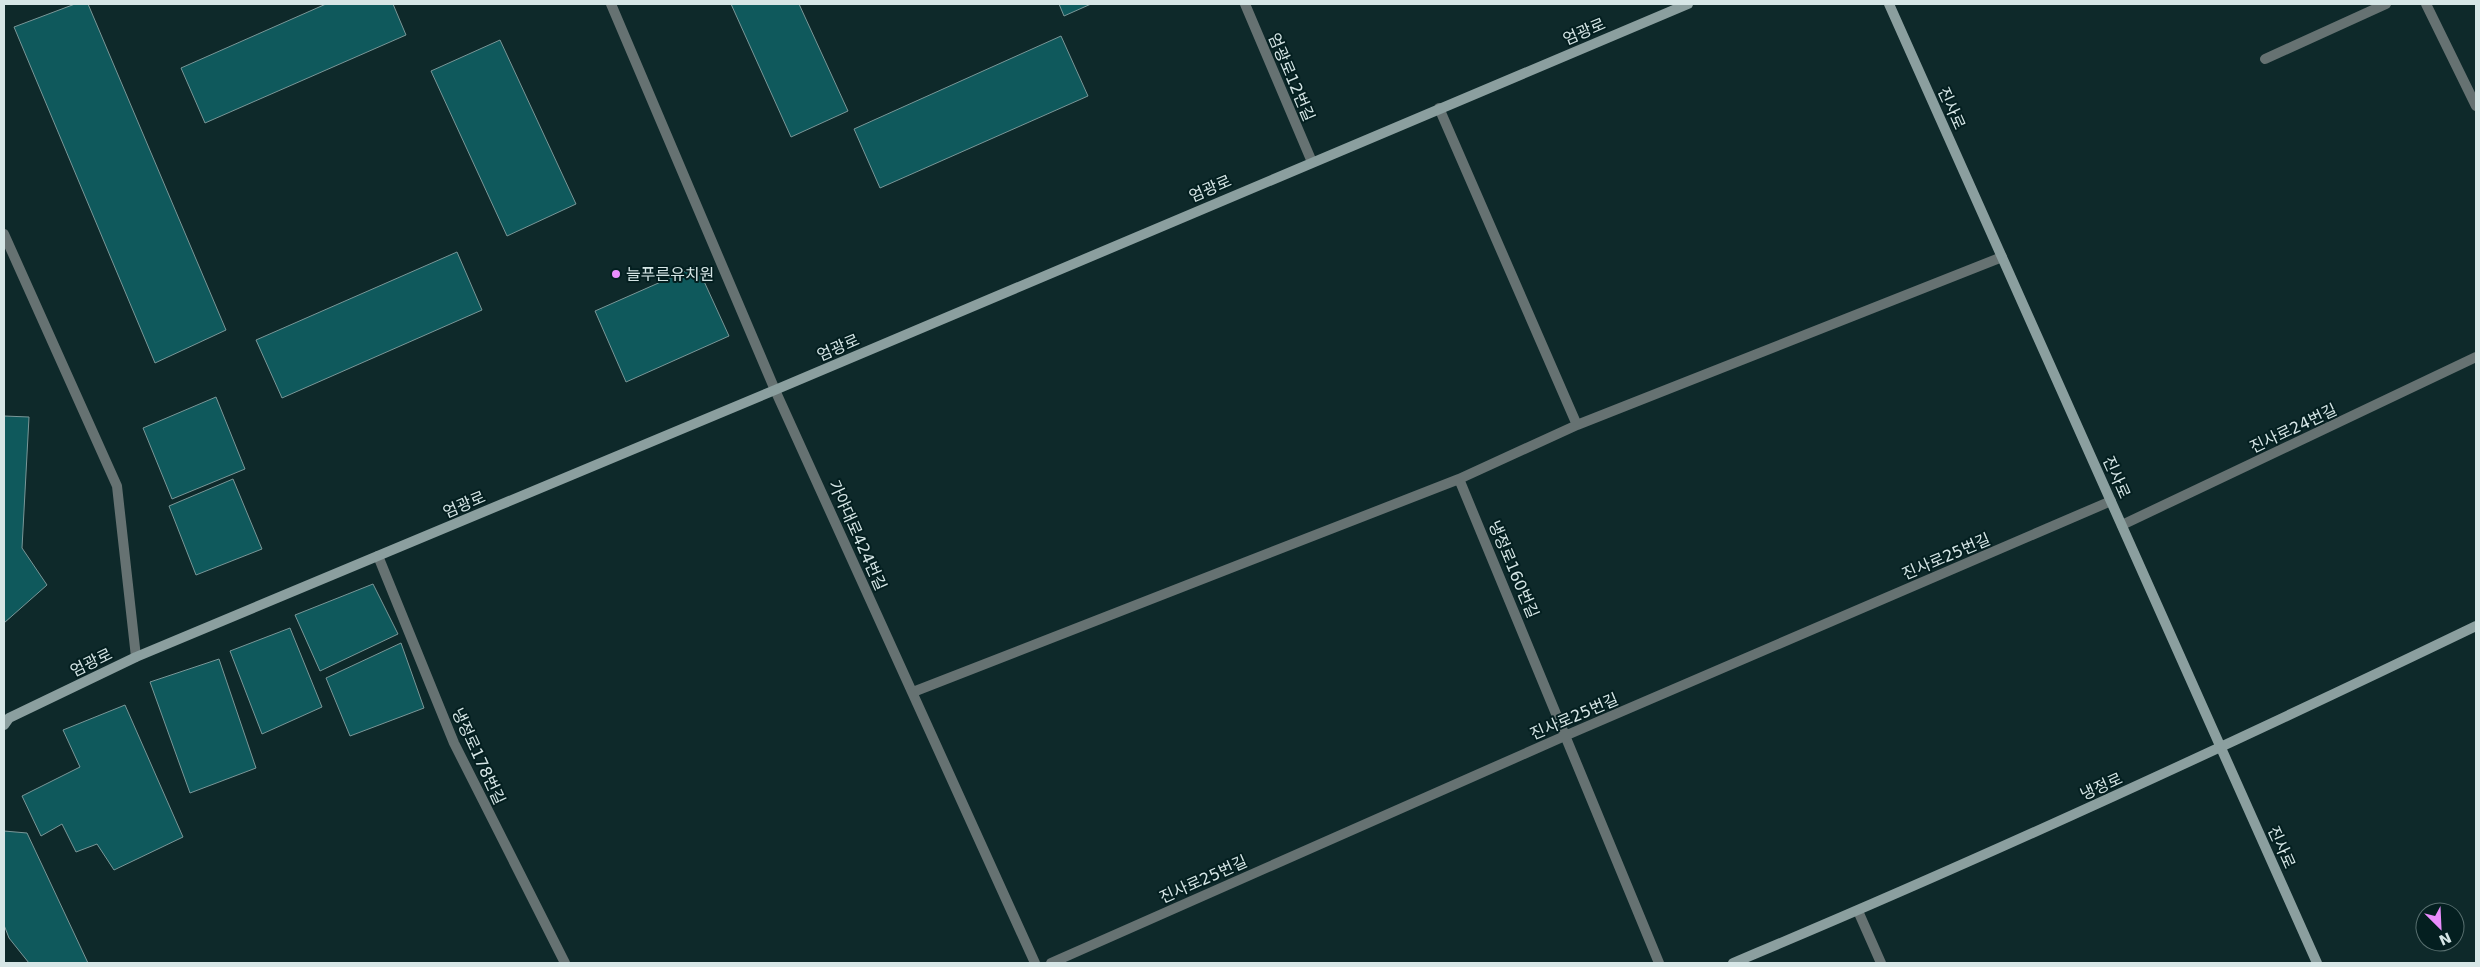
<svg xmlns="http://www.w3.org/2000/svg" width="2480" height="967" font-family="'DejaVu Sans','Noto Sans KR',sans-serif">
<rect width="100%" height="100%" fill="#0e292a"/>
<path fill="#0f595c" stroke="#7a9798" d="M 75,4 L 88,4 L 226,330 L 155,363 L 14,27 Z
M 326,4 L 393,4 L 406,35 L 205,123 L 181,68 Z
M 731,4 L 799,4 L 848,111 L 791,137 Z
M 1059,4 L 1091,4 L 1064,16 Z
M 1061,36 L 1088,96 L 880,188 L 854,129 Z
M 500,40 L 576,204 L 507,236 L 431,71 Z
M 457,252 L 482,310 L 282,398 L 256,340 Z
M 697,266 L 729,336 L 626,382 L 595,311 Z
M 216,397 L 245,469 L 172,499 L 143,428 Z
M 4,416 L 29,417 L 22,548 L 47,585 L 4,623 Z
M 233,479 L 262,549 L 196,575 L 169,506 Z
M 373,584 L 398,634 L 320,671 L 295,615 Z
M 290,628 L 322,707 L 262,734 L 230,651 Z
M 401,643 L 424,708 L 350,736 L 326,678 Z
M 219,659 L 256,768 L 190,793 L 150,682 Z
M 125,705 L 183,837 L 114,870 L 97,844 L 76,852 L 62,824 L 41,836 L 22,796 L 80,767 L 63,730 Z
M 4,831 L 27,833 L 88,963 L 29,963 L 9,938 L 4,925 Z"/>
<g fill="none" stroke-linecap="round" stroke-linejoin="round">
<path stroke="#667272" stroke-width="10" d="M 611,4 L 775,390 L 1035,963
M 1245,4 L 1312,162
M 2426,4 L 2476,106
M 2265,59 L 2386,4
M 1439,108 L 1577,425
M 4,234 L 117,486 L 136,657
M 1459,479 L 1659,963
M 2122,525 L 2476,357
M 378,556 L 454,743 L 565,963
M 913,692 L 1459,479 L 1577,425 L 2002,257
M 1858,911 L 1881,963
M 1051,963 L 1567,735 L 2111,501"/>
<path stroke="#8b9f9f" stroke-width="10" d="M 1889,4 L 2317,963
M 4,725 L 9,718 L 136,657 L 775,390 L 1688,4
M 1733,963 C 1985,858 2231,744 2476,626"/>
</g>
<circle fill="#ea8dfd" stroke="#041f20" stroke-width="2" cx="616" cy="274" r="5"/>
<g text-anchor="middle" stroke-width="4" stroke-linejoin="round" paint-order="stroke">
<g font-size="16" fill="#d6e6e6" stroke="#041f20">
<text transform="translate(1584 31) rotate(-23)" y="6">엄광로</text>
<text transform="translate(1292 77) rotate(67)" y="6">엄광로12번길</text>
<text transform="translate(1952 108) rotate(66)" y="6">진사로</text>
<text transform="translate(1210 188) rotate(-23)" y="6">엄광로</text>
<text transform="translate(838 347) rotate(-23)" y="6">엄광로</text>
<text transform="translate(2293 428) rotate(-25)" y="6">진사로24번길</text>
<text transform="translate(2117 477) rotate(66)" y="6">진사로</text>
<text transform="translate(464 504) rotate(-23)" y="6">엄광로</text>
<text transform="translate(858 535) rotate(66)" y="6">가야대로424번길</text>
<text transform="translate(1946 556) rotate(-23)" y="6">진사로25번길</text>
<text transform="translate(1514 569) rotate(67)" y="6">냉정로160번길</text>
<text transform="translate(91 662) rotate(-26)" y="6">엄광로</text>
<text transform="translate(1574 716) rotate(-23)" y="6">진사로25번길</text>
<text transform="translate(479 756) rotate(65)" y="6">냉정로178번길</text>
<text transform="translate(2101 786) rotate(-24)" y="6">냉정로</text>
<text transform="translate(2282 847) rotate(66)" y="6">진사로</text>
<text transform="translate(1203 879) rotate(-24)" y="6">진사로25번길</text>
</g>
<g font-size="16" fill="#d6e6e6" stroke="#041f20" text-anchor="start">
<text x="626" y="280">늘푸른유치원</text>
</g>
</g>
<rect width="2480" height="967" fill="none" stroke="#d6e6e6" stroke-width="10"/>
<g transform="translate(2440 927) rotate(156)"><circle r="24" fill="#041f20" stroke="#586f6f"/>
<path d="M0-4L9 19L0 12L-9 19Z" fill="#ea8dfd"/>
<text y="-8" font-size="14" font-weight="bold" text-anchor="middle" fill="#d6e6e6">N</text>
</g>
</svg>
